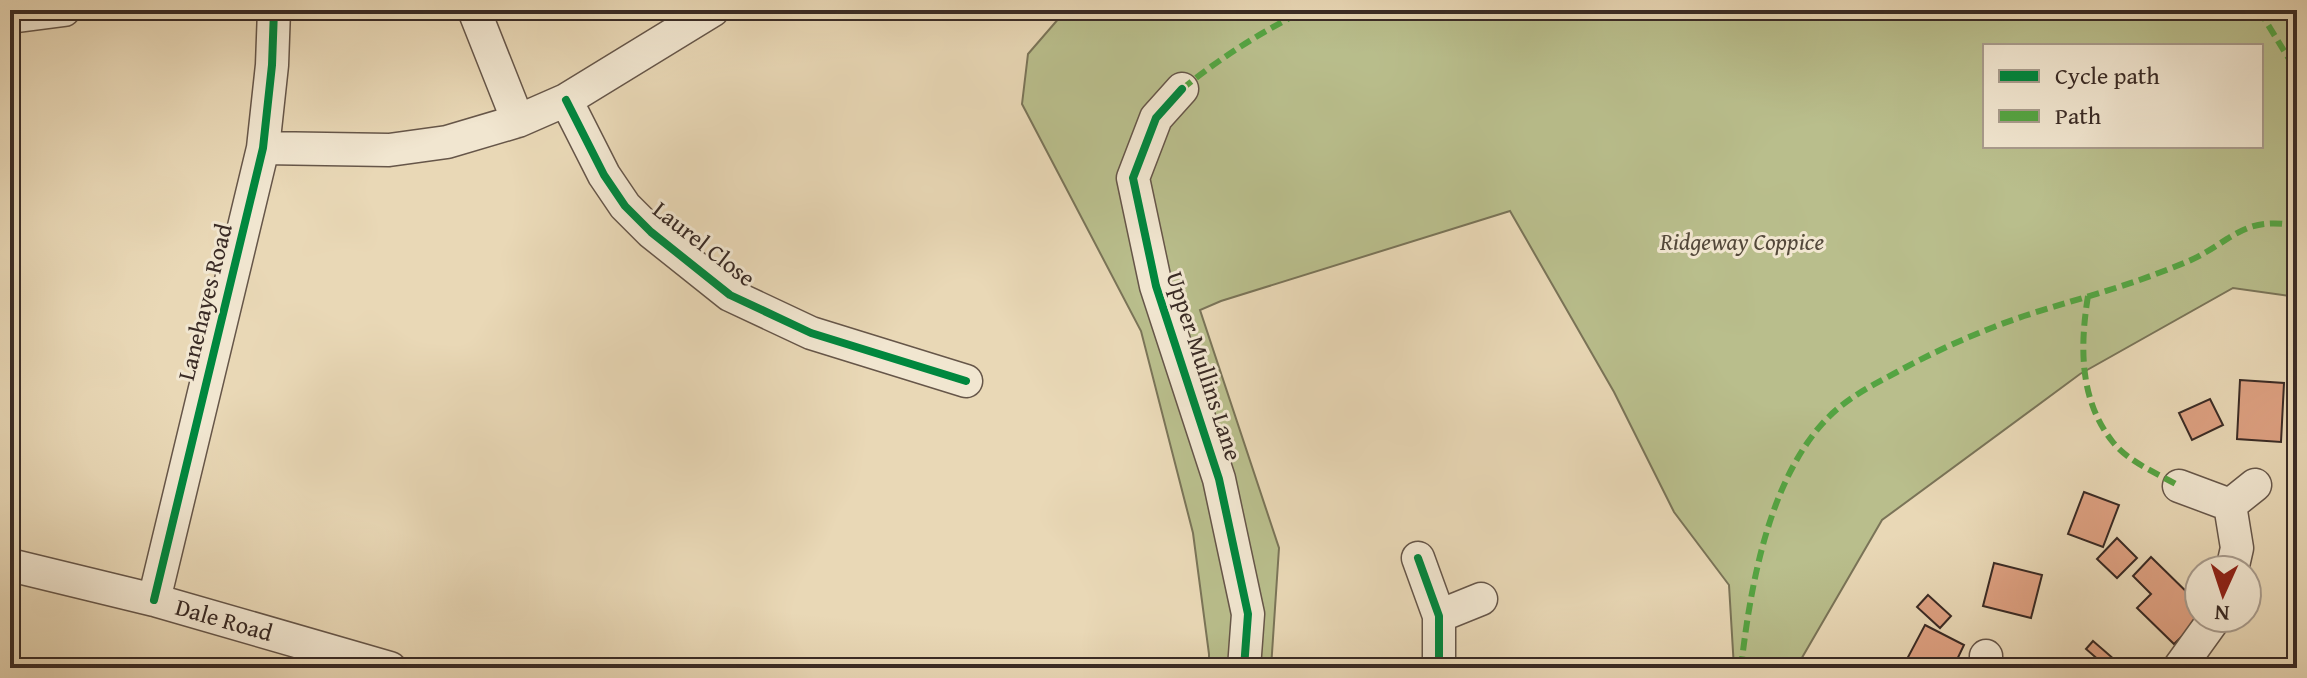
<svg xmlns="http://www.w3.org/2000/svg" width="2307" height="678" font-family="'Gentium Book Plus',serif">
<rect width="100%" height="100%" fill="#e9d8b6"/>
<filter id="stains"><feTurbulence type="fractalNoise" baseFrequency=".0025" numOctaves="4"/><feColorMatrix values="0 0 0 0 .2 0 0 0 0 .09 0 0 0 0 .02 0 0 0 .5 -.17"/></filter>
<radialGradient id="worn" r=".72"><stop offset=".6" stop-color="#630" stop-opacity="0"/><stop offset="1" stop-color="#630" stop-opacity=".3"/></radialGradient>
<path fill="#b9be8c" stroke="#7a7458" stroke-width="2" fill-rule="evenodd" d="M 1066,10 L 2297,10 L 2297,297 L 2233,288 L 2080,374 L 1882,520 L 1796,668 L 1734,668 L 1729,585 L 1674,512 L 1614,392 L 1510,211 L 1221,301 L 1200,310 L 1279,548 L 1271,668 L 1209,668 L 1209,654 L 1193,533 L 1141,331 L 1022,104 L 1028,54 ZM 1985,46 L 2261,46 L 2261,146 L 1985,146 Z"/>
<path fill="#dea182" stroke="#3a2b25" stroke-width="2" d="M 2240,380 L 2284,383 L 2281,442 L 2237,439 Z
M 2293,397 L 2297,397 L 2297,437 L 2291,437 Z
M 2210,399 L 2223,425 L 2192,440 L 2179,413 Z
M 2084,492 L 2119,505 L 2103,547 L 2068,534 Z
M 2117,538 L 2137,558 L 2117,578 L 2097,559 Z
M 2151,557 L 2199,604 L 2201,618 L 2174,644 L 2137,608 L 2151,594 L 2133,576 Z
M 1994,563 L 2042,575 L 2031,618 L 1983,606 Z
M 1928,595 L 1951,616 L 1940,628 L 1917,607 Z
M 1925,625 L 1964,645 L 1953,668 L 1924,668 L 1907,659 Z
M 2093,641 L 2115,660 L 2108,668 L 2086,649 Z"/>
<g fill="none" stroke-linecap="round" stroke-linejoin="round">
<g stroke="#665649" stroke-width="35">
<path id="street" d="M 474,10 L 518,121
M 10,17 L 64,10
M 1182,89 L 1156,118 L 1133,178 L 1156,286 L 1219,479 L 1248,614 L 1244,668
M 566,100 L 604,175 L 625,206 L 651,232 L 730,295 L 811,333 L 966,381
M 263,148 L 389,150 L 447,142 L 518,121 L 566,100 L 713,10
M 2179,486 L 2230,505
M 1418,558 L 1439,616 L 1439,668
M 10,565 L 154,600 L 390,668
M 2232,570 L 2237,548 L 2230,505 L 2255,485
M 154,600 L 263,148 L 272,65 L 274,10
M 1439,616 L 1481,599
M 1986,656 L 1986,668
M 2179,668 L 2215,618"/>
</g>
<use href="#street" stroke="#f1e6d0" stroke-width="32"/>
<path stroke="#54a442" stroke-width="6" stroke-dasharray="12 6" stroke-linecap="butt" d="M 2259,10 L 2297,72
M 1182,89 C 1220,58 1261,32 1305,10
M 2088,296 C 2080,345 2079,399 2112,441 C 2128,462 2157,473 2179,486
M 1741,668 C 1750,588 1768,485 1822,424 C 1843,400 1869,387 1897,372 C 1937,350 1980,331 2024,316 C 2061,304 2098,294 2134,282 C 2153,275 2173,268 2191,260 C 2232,241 2244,215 2297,226"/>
<g stroke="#f1e6d0" stroke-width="13">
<path id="cycleway" d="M 1182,89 L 1156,118 L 1133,178 L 1156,286 L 1219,479 L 1248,614 L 1244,668
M 566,100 L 604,175 L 625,206 L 651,232 L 730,295 L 811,333 L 966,381
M 1418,558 L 1439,616 L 1439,668
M 154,600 L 263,148 L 272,65 L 274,10"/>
</g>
<use href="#cycleway" stroke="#00873e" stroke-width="8"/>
</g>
<g text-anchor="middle" stroke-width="6" stroke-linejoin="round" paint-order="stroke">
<g font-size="24" font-style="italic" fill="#53483a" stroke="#f1e6d0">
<text x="1742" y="250">Ridgeway Coppice</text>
</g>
<g font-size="24" fill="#3a2b25" stroke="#f1e6d0">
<text transform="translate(704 244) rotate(38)" y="8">Laurel Close</text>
<text transform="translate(205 302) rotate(-76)" y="8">Lanehayes Road</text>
<text transform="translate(1204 366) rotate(72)" y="8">Upper Mullins Lane</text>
<text transform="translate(224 620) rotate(16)" y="8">Dale Road</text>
</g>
</g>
<rect width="2307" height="678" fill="none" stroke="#e9d8b6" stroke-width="40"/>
<rect x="12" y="12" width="2283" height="654" fill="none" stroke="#3a2b25" stroke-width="4"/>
<rect x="20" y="20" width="2267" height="638" fill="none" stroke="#3a2b25" stroke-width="2"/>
<rect x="1983" y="44" width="280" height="104" fill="#f1e6d0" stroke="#a89b8c" stroke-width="2"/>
<rect x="1999" y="70" width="40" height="12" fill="#00873e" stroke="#a89b8c" stroke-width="2"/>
<text x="2055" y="84" font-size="24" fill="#3a2b25">Cycle path</text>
<rect x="1999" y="110" width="40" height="12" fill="#54a442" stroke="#a89b8c" stroke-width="2"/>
<text x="2055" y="124" font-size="24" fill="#3a2b25">Path</text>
<g transform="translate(2223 594) rotate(183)"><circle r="38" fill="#f1e6d0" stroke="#a89b8c" stroke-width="2"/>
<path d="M0-6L14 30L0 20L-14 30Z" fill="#8f2418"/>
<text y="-12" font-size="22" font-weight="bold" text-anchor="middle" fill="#3a2b25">N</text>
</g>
<rect width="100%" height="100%" filter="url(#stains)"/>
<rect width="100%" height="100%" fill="url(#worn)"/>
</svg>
